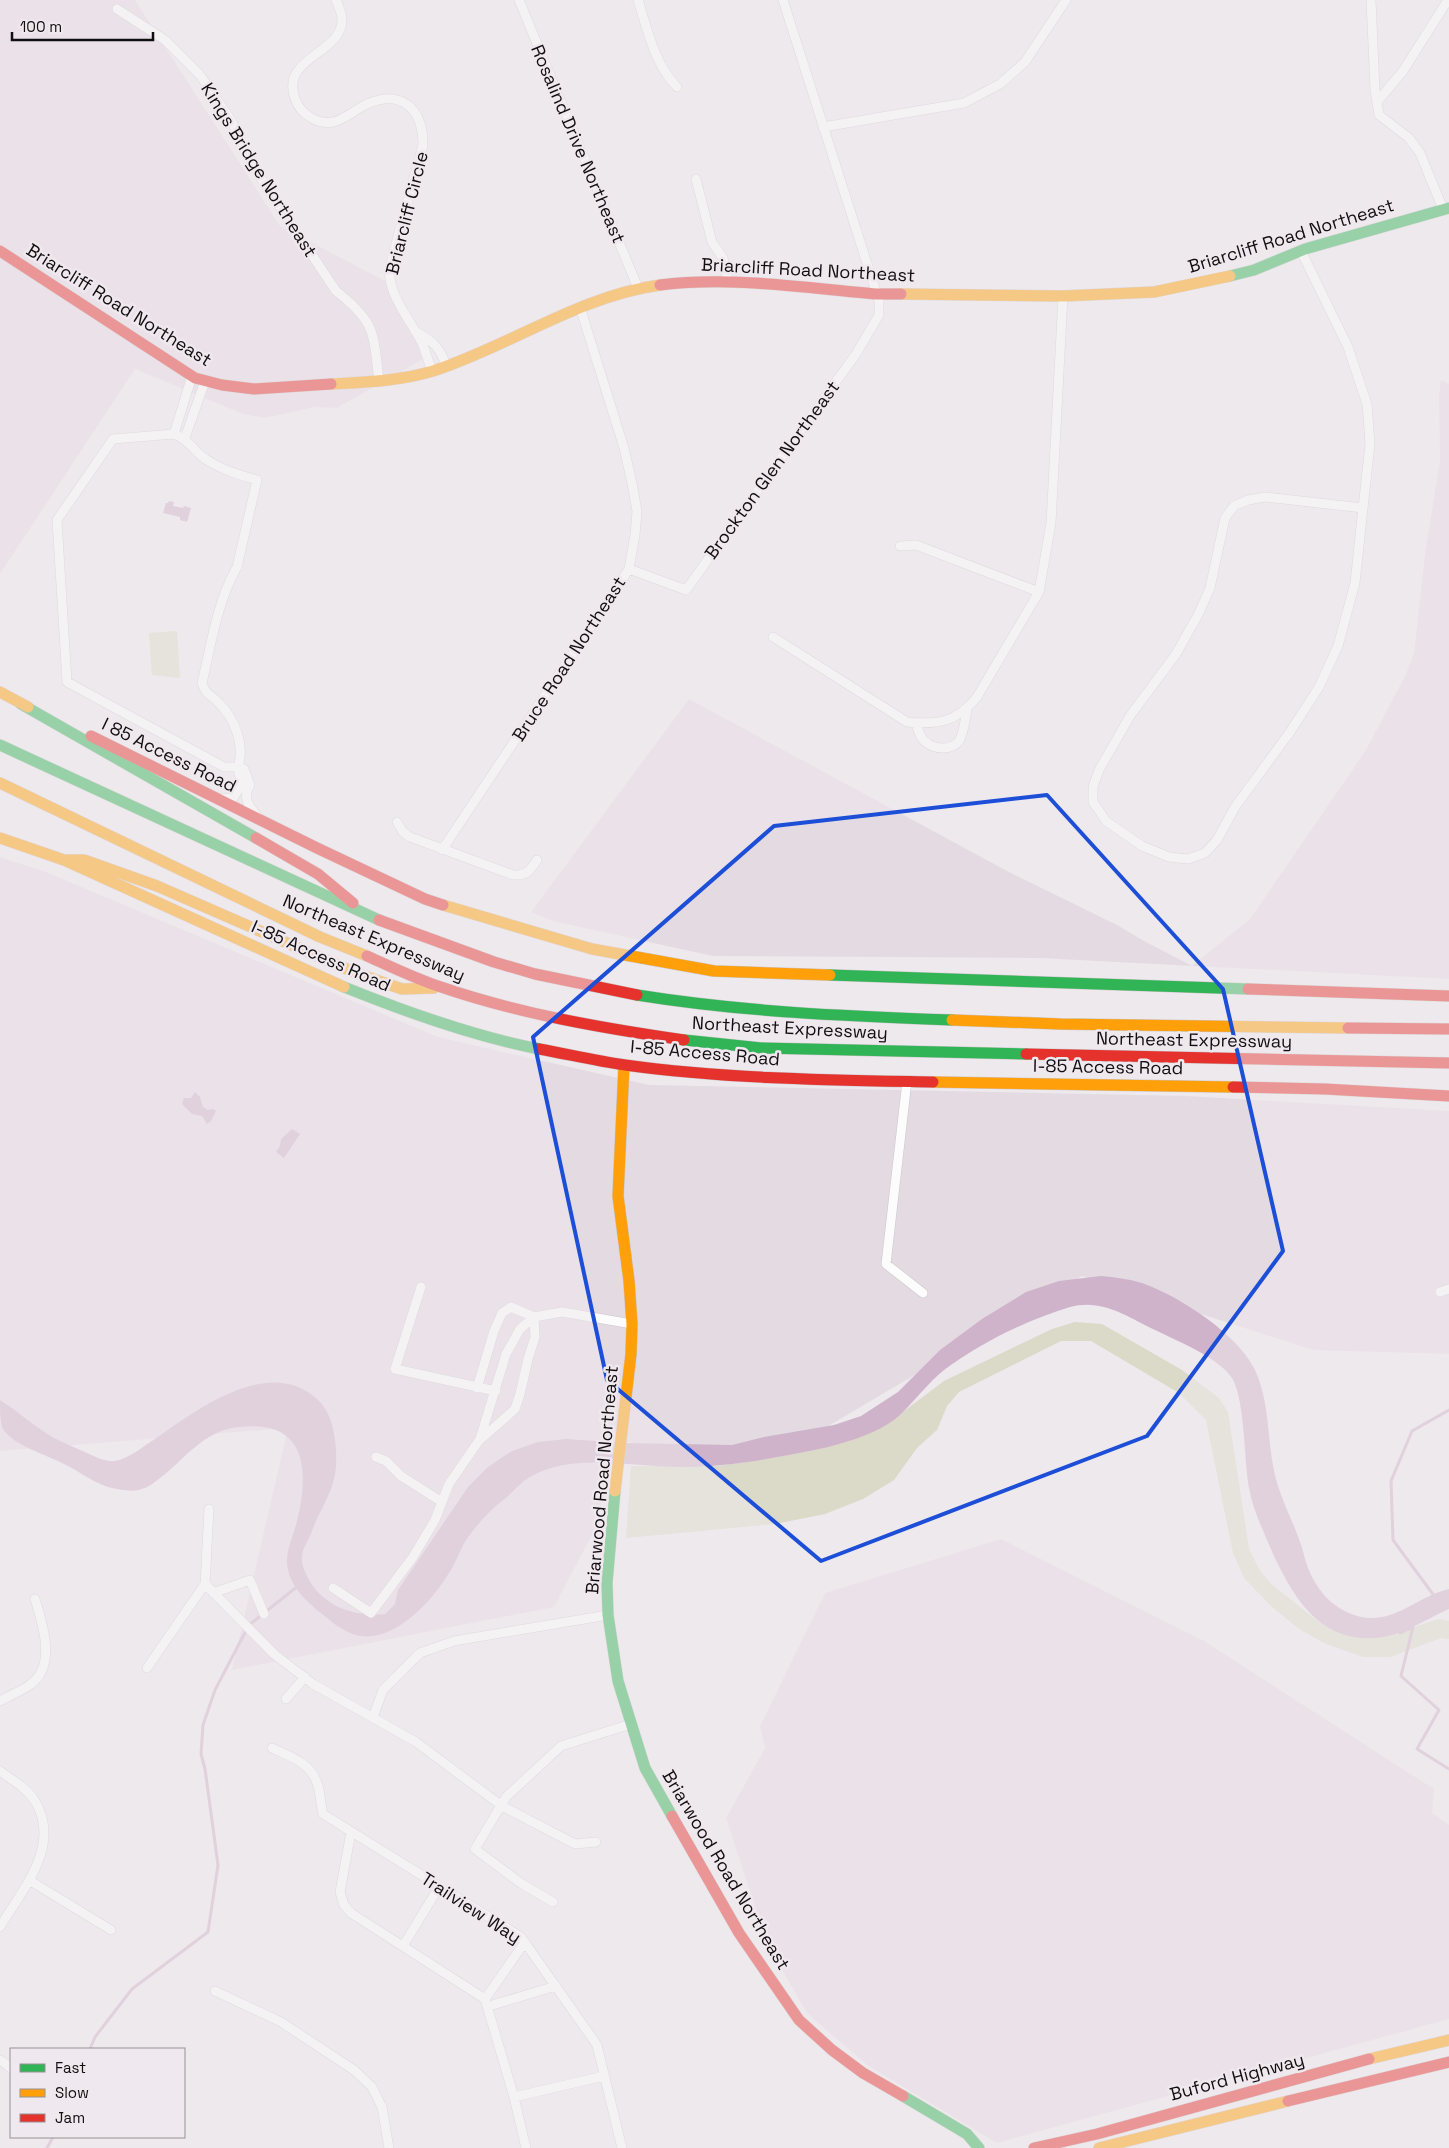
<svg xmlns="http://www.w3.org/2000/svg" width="1449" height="2148" font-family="'Space Grotesk',sans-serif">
<rect width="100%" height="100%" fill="#eee9ed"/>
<path fill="#e4dae2" d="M 0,0 L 135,0 L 280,226 L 389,283 L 429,356 L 337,408 L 315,407 L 265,418 L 243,414 L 135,369 L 0,574 Z
M 1441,380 L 1449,384 L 1449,979 L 1040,958 L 713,956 L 552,921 L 531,912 L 689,699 L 1007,871 L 1117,925 L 1144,941 L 1192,966 L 1250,919 L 1366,750 L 1406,674 L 1414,653 L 1425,554 L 1440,460 L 1439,396 Z
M 0,857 L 46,872 L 438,1037 L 649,1085 L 1186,1096 L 1449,1111 L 1449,1354 L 1313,1350 L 1082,1276 L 764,1464 L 621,1441 L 594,1531 L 554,1607 L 232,1670 L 288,1428 L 0,1451 Z
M 1001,1539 L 1204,1641 L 1434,1789 L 1432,1813 L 1449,1825 L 1449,2019 L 997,2143 L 867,2065 L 807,2013 L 768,1946 L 726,1818 L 765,1748 L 760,1726 L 825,1593 Z"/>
<path fill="#dbd9c8" d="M 177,631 L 180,678 L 152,675 L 149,633 Z
M 1075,1322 L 1102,1324 L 1182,1370 L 1219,1398 L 1228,1412 L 1249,1549 L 1259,1569 L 1270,1583 L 1319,1622 L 1360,1637 L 1386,1636 L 1439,1619 L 1449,1621 L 1449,1639 L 1441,1638 L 1390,1657 L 1363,1657 L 1326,1644 L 1299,1629 L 1271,1606 L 1244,1578 L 1233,1553 L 1206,1420 L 1179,1393 L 1091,1341 L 1061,1341 L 959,1392 L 947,1406 L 937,1430 L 917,1448 L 894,1480 L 863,1499 L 825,1514 L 775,1524 L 626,1538 L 631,1466 L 717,1466 L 773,1458 L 838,1444 L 884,1426 L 944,1381 L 1052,1329 Z"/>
<path fill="#ceb3cb" d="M 169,501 L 174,502 L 173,506 L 183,508 L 184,506 L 191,508 L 187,522 L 180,520 L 180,517 L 163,513 L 166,503 L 168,503 Z
M 195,1092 L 200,1097 L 203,1107 L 208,1110 L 213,1109 L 216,1111 L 211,1121 L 207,1124 L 202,1116 L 192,1114 L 182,1104 L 184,1098 L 191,1098 Z
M 292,1129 L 300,1134 L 284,1158 L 276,1152 L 280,1146 L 281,1139 Z
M 1101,1276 C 1115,1277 1128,1279 1142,1283 C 1179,1296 1236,1333 1254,1368 C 1270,1401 1267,1437 1274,1471 C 1279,1495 1291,1517 1299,1539 C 1303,1548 1304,1558 1308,1568 C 1318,1594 1339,1615 1368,1618 C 1398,1620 1421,1595 1449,1589 L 1449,1609 C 1424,1620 1402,1636 1374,1638 C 1319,1641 1294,1598 1273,1554 C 1264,1532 1253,1511 1249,1488 C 1244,1461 1245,1399 1232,1378 C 1218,1357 1177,1341 1155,1330 C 1128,1317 1102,1298 1070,1307 C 1025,1321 982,1342 944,1370 C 928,1383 916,1399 902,1413 C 886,1429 860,1438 839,1444 C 826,1448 812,1450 799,1453 C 759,1461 720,1467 679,1467 C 632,1467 572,1452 530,1477 C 521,1482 515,1490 507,1497 C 491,1509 478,1523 466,1540 C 459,1552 455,1565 447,1576 C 430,1603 395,1641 360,1636 C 343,1633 330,1620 317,1610 C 305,1600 291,1586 288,1570 C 284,1553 293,1538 297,1521 C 310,1469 306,1419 239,1427 C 206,1430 188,1455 164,1475 C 156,1481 149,1488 138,1490 C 129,1492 117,1489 108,1487 C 92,1482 79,1471 64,1464 C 47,1455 13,1445 3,1429 C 0,1422 0,1409 0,1400 C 19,1412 36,1428 56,1439 C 65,1444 77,1448 87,1453 C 96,1457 105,1462 115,1461 C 128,1459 144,1446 155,1439 C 197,1410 268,1355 317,1399 C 329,1410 333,1425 335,1440 C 341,1487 325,1496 310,1536 C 307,1542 302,1550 302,1557 C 301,1564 305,1572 308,1578 C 323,1607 355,1617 385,1614 L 395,1604 L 398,1590 L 468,1487 L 488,1467 L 512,1451 L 538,1442 L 566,1439 L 624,1443 L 732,1445 L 764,1437 L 834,1425 L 861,1416 L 898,1392 L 940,1350 L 982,1319 L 1026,1292 L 1059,1281 Z"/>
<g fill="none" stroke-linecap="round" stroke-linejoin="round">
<path stroke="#ceb3cb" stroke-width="3" d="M 1435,1597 L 1393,1540 L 1391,1481 L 1412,1431 L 1449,1410
M 1401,1632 L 1400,1633 L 1413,1627 L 1401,1676 L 1439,1710 L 1417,1749 L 1449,1769
M 90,2049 L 95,2037 L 132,1989 L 208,1932 L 218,1865 L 205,1769 L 201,1754 L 203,1725 L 215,1690 L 249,1625 L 298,1586
M 47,2148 L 53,2137"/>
<g stroke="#cac6c9" stroke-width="10">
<path id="street" d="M 336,0 C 339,7 343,15 342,22 C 339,55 278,58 296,101 C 302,115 318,125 333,122 C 344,120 356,109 367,104 C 402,89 423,109 423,145 L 389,270 C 390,299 411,320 423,345 C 426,354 429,363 432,371
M 519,0 L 638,288
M 638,0 C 648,31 654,63 677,87
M 1371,0 L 1375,90 L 1379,115 L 1409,138 L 1420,153 L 1443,209
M 117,9 L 165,40 L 200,75 L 231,120 L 254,168 L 336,291 C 377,323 373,333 379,381
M 1377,102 L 1403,71 L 1448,0
M 823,127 L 964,103 L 1000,84 L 1025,62 L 1066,0
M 696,179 L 712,242 L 723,258 L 728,281
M 1301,251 L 1348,347 L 1367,404 L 1370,444 L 1363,508
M 415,331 C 434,342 439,346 447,367
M 174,434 C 190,440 193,451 207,460 C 222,470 240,475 257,480 L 237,567 C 217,602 211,645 202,683 C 206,696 211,694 219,703 C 235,719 245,745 238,767 L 224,767 L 67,682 L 57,520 L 113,439 Z
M 174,434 L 192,376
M 185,438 L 205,381
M 1265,497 L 1363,508 L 1355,583 L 1338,646 L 1319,687 L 1290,732 L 1235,807 L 1217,840 L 1205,853 L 1188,859 L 1169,857 L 1142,846 L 1106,821 L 1093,802 L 1093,787 L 1099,770 L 1130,716 L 1176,654 L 1199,613 L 1210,588 L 1225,518 L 1234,506 L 1248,500 Z
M 900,546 L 916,545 L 1039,592
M 629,569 L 686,590 L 856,354 L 879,315 L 879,301 L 783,0
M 773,637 L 907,722 C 938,725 957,722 977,697 L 1039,592 L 1051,523 L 1063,296
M 916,723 C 918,729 920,739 927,743 C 936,750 952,750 959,741 C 964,733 965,719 967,710
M 218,799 L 233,798 L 243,783 L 239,774 L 238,767 L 244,769 L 250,785 C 242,798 249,807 258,817
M 397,822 L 403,832 L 410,837 L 513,875 C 526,876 530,871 537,860
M 442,850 L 629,569 L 635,535 L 637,511 L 632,483 L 624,448 L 580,307
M 907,1081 L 886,1264 L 923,1293
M 421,1287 L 395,1369 L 496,1391
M 1440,1292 L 1449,1289
M 477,1388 L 494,1331 L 502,1313 L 511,1307 L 534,1317 L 535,1337 L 528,1359 L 520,1394 L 515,1409 L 481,1439
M 376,1457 L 386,1461 L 401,1476 L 442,1502
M 209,1509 L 205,1584 L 274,1654 L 313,1684 L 416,1742 L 502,1806 L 575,1844 L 596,1842
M 333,1588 L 371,1613 L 413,1557 L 435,1520 L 449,1484 L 480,1439 L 506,1354 L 520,1329 L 534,1317 L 562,1312 L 632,1324
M 213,1593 L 250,1580 L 264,1614
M 147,1668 L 205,1584
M 286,1699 L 305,1677
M 0,1701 C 10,1695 22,1691 31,1684 C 57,1665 42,1622 35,1599
M 373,1717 L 383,1690 L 420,1653 L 454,1641 L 608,1615
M 272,1748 C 289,1756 311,1763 317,1783 C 321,1793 320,1803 323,1814 L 521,1937 L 597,2045 L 622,2148
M 0,1771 C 12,1780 27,1788 35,1801 C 62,1846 22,1890 0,1927
M 351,1832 L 340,1892 L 344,1905 L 351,1913 L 485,1999 L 514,2097 L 526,2148
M 29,1880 L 111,1930
M 553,1902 L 522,1884 L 475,1849 L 506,1797 L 561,1746 L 631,1724
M 403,1946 L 439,1887
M 215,1991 L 281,2022 L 354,2070 L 372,2087 L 382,2107 L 389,2148
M 485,1999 L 525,1942
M 489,2006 L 556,1986
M 0,2060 L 11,2068
M 514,2097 L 604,2076"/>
</g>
<g stroke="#cac6c9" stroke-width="12">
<path id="fast" d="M 1230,276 L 1254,270 L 1305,249 L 1449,208
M 21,704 L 256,838
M 0,745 L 379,920
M 830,975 L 1248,989
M 344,987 C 406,1012 472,1036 539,1049
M 637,995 C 743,1012 844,1016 952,1020
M 684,1040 L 761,1048 L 1026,1054
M 615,1491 L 607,1583 L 608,1615 L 618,1681 L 645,1768 L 672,1816
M 903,2096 L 967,2134 L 979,2148"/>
</g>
<g stroke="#cac6c9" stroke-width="12">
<path id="slow" d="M 901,294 L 1063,296 L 1154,292 L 1230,276
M 331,384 C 365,382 400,381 433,371 C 510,346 579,296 660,285
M 0,692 L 28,707
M 0,783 L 320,937 L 367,956
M 0,838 L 64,860 L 344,987
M 64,860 L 84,860 L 157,886 L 356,973 L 402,989 L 434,988
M 443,905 L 592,949 L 714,971 L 830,975
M 952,1020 L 1060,1024 L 1348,1028
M 933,1082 L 1233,1087
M 615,1491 L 631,1354 L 632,1324 L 629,1281 L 618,1196 L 624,1065
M 1369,2059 L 1449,2040
M 1099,2148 L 1288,2101"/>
</g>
<g stroke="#cac6c9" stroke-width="12">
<path id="jam" d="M 0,251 L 195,378 L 222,385 L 254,389 L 331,384
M 660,285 C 732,276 805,288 877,294 L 901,294
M 91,736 L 317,848 L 425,899 L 443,905
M 256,838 L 318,874 L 353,903
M 379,920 L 494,962 L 535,974 L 637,995
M 367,956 C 392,967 416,979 441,987 C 520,1014 602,1028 684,1040
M 1248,989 L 1449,996
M 1348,1028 L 1449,1029
M 539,1049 C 567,1054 596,1061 625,1065 C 727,1079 831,1080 933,1082
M 1026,1054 L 1449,1063
M 1233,1087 L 1325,1089 L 1449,1096
M 672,1816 L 739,1933 L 799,2020 L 832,2050 L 863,2073 L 903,2096
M 1288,2101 L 1449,2062
M 1034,2148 L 1097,2134 L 1369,2059"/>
</g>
<use href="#street" stroke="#fcfcfc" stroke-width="9"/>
<use href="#fast" stroke="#30b455" stroke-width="11"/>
<use href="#slow" stroke="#ff9f0a" stroke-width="11"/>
<use href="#jam" stroke="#e5322d" stroke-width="11"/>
</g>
<path d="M0 0H1449V2148H0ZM 1047,795 L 1223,989 L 1283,1251 L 1147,1436 L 821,1561 L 607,1380 L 533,1037 L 774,826 Z" fill="#eee9ed" fill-opacity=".55" fill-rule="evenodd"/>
<path fill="none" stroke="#1d4ed8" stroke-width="4" stroke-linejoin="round" d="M 1047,795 L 1223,989 L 1283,1251 L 1147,1436 L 821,1561 L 607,1380 L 533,1037 L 774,826 Z"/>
<g text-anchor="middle" stroke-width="5" stroke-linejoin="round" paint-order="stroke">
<g font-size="18" fill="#110e10" stroke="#efe8ee">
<text transform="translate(578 144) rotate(67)" y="6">Rosalind Drive Northeast</text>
<text transform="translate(259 170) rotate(58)" y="6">Kings Bridge Northeast</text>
<text transform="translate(407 213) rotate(-76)" y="6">Briarcliff Circle</text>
<text transform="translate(1291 236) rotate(-17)" y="6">Briarcliff Road Northeast</text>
<text transform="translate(808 270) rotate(3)" y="6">Briarcliff Road Northeast</text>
<text transform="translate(119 305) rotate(32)" y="6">Briarcliff Road Northeast</text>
<text transform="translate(772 470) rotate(-54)" y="6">Brockton Glen Northeast</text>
<text transform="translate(569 659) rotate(-57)" y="6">Bruce Road Northeast</text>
<text transform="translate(169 755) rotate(26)" y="6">I 85 Access Road</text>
<text transform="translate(374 938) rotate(23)" y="6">Northeast Expressway</text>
<text transform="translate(321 956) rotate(24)" y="6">I-85 Access Road</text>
<text transform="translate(790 1028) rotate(3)" y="6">Northeast Expressway</text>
<text transform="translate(1194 1040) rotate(1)" y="6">Northeast Expressway</text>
<text transform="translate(705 1053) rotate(5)" y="6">I-85 Access Road</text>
<text transform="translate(1108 1067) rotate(1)" y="6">I-85 Access Road</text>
<text transform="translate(602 1480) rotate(-85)" y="6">Briarwood Road Northeast</text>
<text transform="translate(726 1870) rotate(59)" y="6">Briarwood Road Northeast</text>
<text transform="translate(471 1908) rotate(33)" y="6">Trailview Way</text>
<text transform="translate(1237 2077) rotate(-15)" y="6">Buford Highway</text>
</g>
</g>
<rect x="10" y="2048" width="175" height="90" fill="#efe8ee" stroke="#969195"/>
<rect x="20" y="2064" width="25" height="8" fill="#30b455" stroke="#969195"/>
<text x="55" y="2073" font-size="15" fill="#110e10">Fast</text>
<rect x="20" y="2089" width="25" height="8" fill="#ff9f0a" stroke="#969195"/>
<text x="55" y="2098" font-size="15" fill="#110e10">Slow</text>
<rect x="20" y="2114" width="25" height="8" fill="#e5322d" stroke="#969195"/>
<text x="55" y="2123" font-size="15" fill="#110e10">Jam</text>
<path d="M12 32v8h141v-8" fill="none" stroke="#110e10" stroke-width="2.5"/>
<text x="20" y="32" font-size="15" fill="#110e10" stroke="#efe8ee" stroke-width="4" paint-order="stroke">100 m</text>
</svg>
